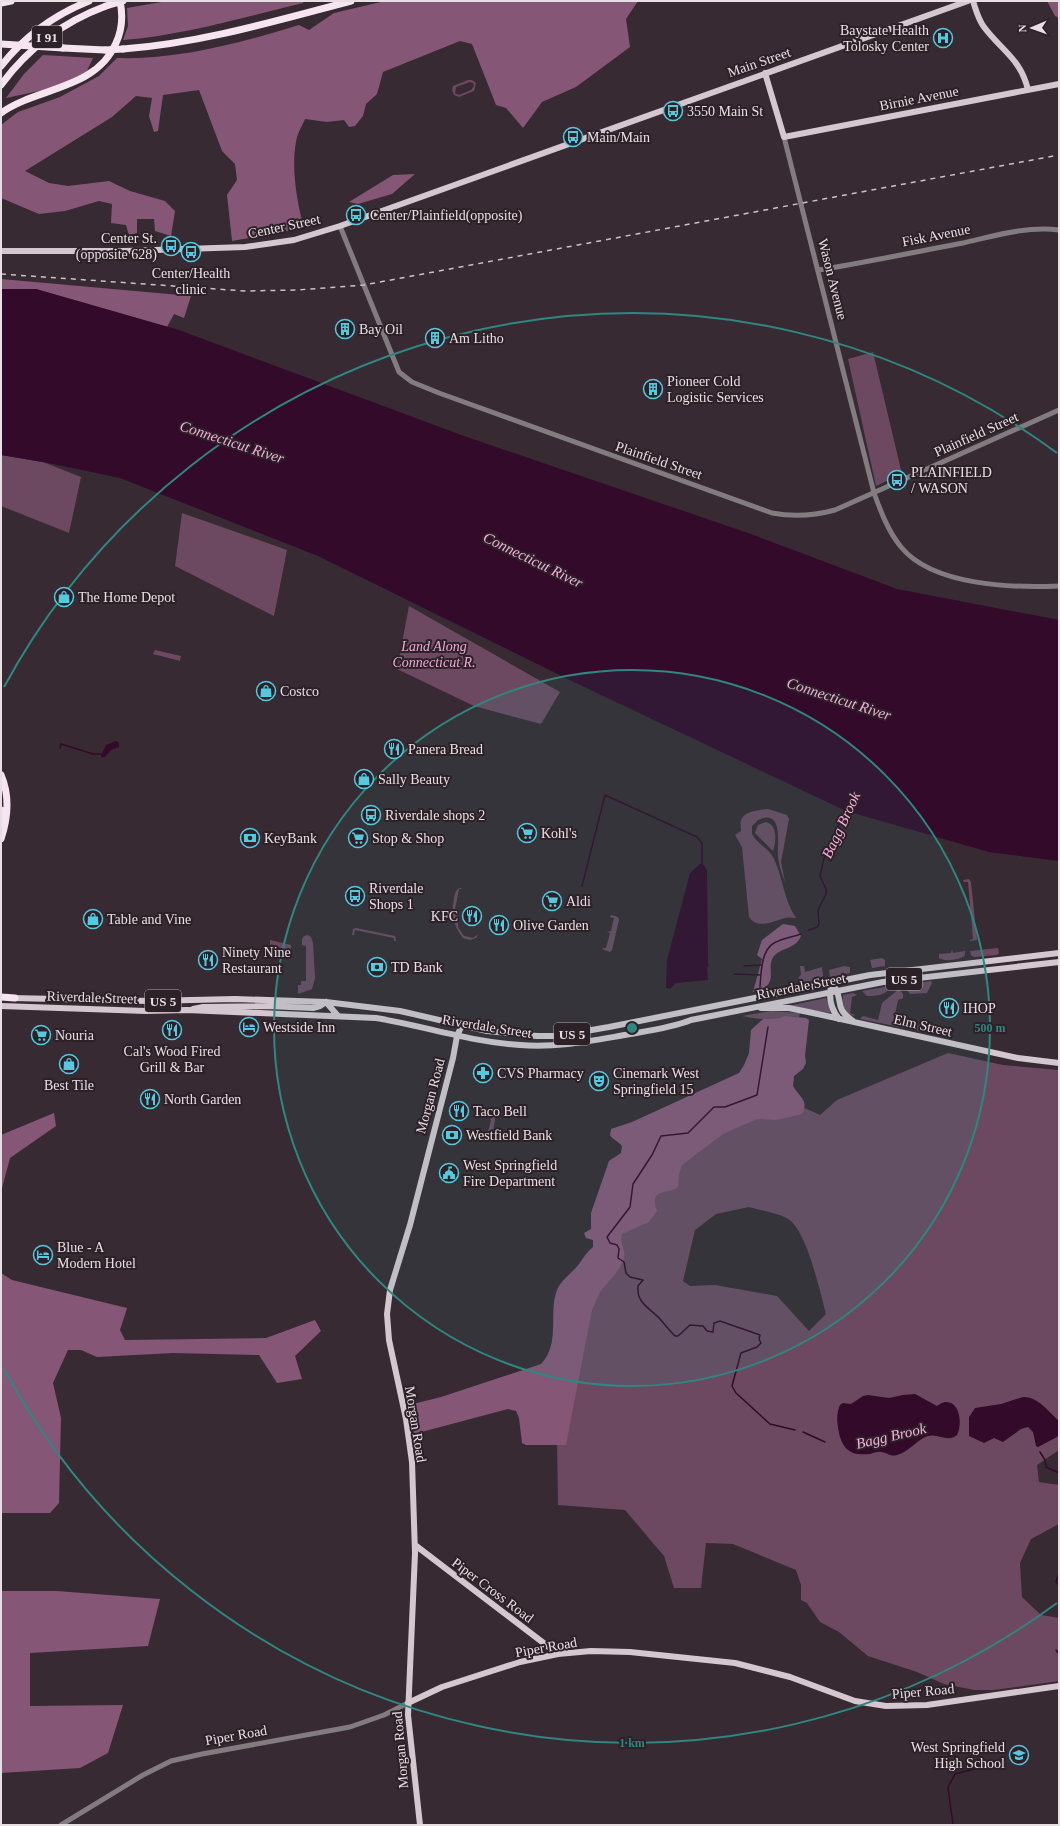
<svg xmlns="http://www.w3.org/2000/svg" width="1060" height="1826" font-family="Georgia,serif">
<rect width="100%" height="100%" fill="#372a32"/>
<path fill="#6c4960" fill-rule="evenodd" d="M 468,80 L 472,80 L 476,83 L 474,91 L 459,97 L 454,95 L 452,90 L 453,86 ZM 470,82 L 473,83 L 474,86 L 471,90 L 459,95 L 455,93 L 456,87 Z
M 873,352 L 902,474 L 876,486 L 848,359 Z
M 1,455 L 43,462 L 81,477 L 69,533 L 1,506 Z
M 182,513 L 287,550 L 274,616 L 175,566 Z
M 409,606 L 560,692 L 541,724 L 474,706 L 397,669 Z
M 155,650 L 181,656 L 180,661 L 153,654 L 151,658 Z
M 768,809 L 787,815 L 789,819 L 781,862 L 785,882 C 782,874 779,866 778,857 C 777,844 784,808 758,820 L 752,826 L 752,834 C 757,844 769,848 774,859 C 783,878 784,901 796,918 C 794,918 789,917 785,918 C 773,921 758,930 749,917 L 742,847 L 735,835 L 741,831 C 741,828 740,824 741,821 C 743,811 759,810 768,809 Z
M 766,822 C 778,825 776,842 773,851 L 755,833 L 758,825 Z
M 969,879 L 971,882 L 977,940 L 970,941 L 970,940 L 973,939 L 968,882 L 964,882 L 963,880 Z
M 460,888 L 463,889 L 459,889 L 454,914 L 458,915 L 458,927 L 464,936 L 473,938 L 478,934 L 476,938 L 470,940 L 463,938 C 453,925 451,915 454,899 C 455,894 455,890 460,888 Z
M 611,915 L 618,917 L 619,920 L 612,950 L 610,952 L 602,949 L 603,948 L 606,948 L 610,933 L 607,932 L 611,931 L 614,918 L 610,917 Z
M 356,928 L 395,936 L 396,941 L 394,941 L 394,938 L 355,930 L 354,935 L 352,935 L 353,929 Z
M 308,935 L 311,937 L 313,943 L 315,978 L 312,989 L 298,994 L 298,985 L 301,985 L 301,981 L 306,981 L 306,946 L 302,945 L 302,939 L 304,936 Z
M 270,940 L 291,945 L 291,953 L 283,953 L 283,949 L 271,944 L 272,956 L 270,954 Z
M 998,948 L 999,953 L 997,955 L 974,957 L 971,955 L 970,951 Z
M 952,949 L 953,953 L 965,951 L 965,955 C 961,960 944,962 939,958 L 939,954 L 951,953 Z
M 882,958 L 885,960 L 885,966 L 872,968 L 870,960 Z
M 800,966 L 804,966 L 805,972 L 822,967 L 823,976 L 818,980 L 803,982 L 798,978 L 801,975 Z
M 844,966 L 850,967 L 850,973 L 830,977 L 829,970 Z
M 931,981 L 932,983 L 927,993 L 910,994 L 903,985 Z
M 891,986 C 888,995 876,996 867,996 L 862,991 Z
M 899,989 L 903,994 L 903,998 L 898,1000 L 894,1019 L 897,1019 L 897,1022 L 917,1027 L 921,1023 L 920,1031 L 860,1019 L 863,1016 L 878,1020 L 882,1003 Z
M 853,993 L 857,995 L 852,997 L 850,1013 L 855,1015 L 854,1016 C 844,1013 842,1005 843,995 Z
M 826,998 L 831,1012 L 829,1013 L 788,1006 Z
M 771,1011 L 800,1013 L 799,1017 C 786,1016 777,1019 764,1019 C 757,1019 749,1017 742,1016 Z
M 948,1053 L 1003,1065 L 1059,1070 L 1059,1450 L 1037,1465 L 1039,1482 L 1059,1485 L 1059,1524 L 1031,1539 L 1020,1563 L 1022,1597 L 1041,1615 L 1059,1618 L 1059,1681 L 994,1690 L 974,1690 L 944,1684 L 917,1672 L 868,1656 L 839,1632 L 820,1622 L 807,1603 L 801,1600 L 801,1585 L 796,1570 L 733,1544 L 706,1543 L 701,1588 L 674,1588 L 664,1556 L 625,1510 L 558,1505 L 557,1439 L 588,1265 L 716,1126 L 800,1106 L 820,1115 L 837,1100 ZM 749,1207 C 759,1210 785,1214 792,1222 C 808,1238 820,1291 826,1314 L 809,1331 L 777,1296 L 715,1285 L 690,1286 L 683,1281 L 695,1230 L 716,1214 Z
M 493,1112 L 496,1114 L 492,1137 L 490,1139 L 487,1136 L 491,1120 L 489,1115 Z"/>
<path fill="#865677" d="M 167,1 L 304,1 L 303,3 C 244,17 184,35 123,40 L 128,26 L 127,8 Z
M 385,1 L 638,1 L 626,19 L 630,47 L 576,87 L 542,102 L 523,128 L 506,108 L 496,105 L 472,44 L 460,41 L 383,72 L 377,94 L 366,104 L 363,116 L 355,126 L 349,127 L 344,120 L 327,122 L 305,119 C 302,126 297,134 296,142 C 291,168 297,203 304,228 L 232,241 L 227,195 L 237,180 L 235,164 L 222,151 L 199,90 L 163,95 L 158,131 L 154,132 L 149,116 L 152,98 L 136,96 L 112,117 L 25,171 L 49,183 L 68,186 L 109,181 L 130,191 L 165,201 L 175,211 L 171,236 L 155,231 L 154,219 L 137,219 L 137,233 L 129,235 L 126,225 L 111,223 L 112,204 L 99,201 L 65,211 L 39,214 L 1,198 L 1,125 L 18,112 L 60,97 L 99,76 L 117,58 C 179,60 240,43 299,25 L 309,30 L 334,13 Z
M 1047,1 L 1059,2 L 1059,18 L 1055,16 Z
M 43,55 L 93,58 L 86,73 L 66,82 L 39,91 L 6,98 L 24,74 Z
M 415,174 L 392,194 L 358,204 L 349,202 L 393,175 Z
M 1,279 L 191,296 L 184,318 L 174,314 L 167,327 L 36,289 L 1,289 Z
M 783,924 L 795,926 L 801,936 C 796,948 785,947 776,954 C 762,966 784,985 753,992 L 762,959 L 757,955 L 762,940 Z
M 785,1016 L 806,1018 L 809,1020 L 805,1056 L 806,1063 L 803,1069 L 794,1076 L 793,1086 C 800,1098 809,1100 802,1114 L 777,1120 L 757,1119 L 723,1134 L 682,1165 L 679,1174 L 678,1187 C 665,1196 649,1187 657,1211 L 649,1222 L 622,1234 C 619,1241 626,1250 624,1258 C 620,1272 608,1281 600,1292 C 597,1298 595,1304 592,1310 L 566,1445 L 526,1445 L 522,1443 L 519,1418 L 516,1411 L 508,1409 L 414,1434 L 409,1405 L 441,1397 L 541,1364 C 561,1343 548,1313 557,1290 C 561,1280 573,1272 579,1264 C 584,1257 587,1252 593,1247 L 593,1240 L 586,1238 L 584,1233 L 591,1229 L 591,1213 L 609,1161 L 621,1153 L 622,1146 C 618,1141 612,1139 610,1135 L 611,1129 L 632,1122 L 739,1073 L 744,1065 L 749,1053 L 751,1030 L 763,1019 L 779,1018 Z
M 54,1113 L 56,1126 L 10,1158 L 1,1192 L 1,1135 Z
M 1,1273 L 12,1280 L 127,1308 L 120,1330 L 125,1340 L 266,1338 L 315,1320 L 321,1331 L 295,1356 L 302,1379 L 277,1383 L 259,1355 L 173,1353 L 97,1357 L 81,1350 L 68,1350 L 53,1383 L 61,1418 L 59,1503 L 50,1513 L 1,1513 Z
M 1,1591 L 57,1591 L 160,1599 L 148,1646 L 30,1653 L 30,1706 L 123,1705 L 108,1753 L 80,1768 L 1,1773 Z"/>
<path fill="#330a29" d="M 1,289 L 36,289 L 179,330 L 464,436 L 748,533 L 897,589 L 1059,620 L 1059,861 L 989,852 L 846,811 L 580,685 L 318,556 L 120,478 L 48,463 L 1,455 Z
M 116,741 L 119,743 L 119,747 L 111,750 L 105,757 L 101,757 L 102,753 L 106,745 Z
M 700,864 L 703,864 L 707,870 L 708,964 L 710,965 L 707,967 L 708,980 L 676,983 L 670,989 L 666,988 L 667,960 L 690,873 Z
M 915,1394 L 937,1406 C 940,1404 943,1402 947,1402 C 961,1403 962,1426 957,1435 C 947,1443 939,1433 928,1436 C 916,1440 909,1452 897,1455 C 890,1457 888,1453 882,1452 C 878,1451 874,1453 870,1454 C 851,1456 843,1450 839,1433 C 837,1423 836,1414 840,1405 L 843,1403 L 851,1404 L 863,1396 L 868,1395 L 889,1398 L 903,1395 Z
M 1023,1397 C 1037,1396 1049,1412 1058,1420 L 1059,1435 L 1057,1437 L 1038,1447 L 1036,1446 L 1033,1432 L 1028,1427 L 1021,1429 L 1003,1442 L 994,1438 L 984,1443 L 969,1436 L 969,1417 L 975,1408 L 1001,1404 Z"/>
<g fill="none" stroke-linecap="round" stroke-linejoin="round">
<path stroke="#330a29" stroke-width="1.5" d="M 60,748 L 61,744 L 93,754 L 102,754
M 582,886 L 605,795 L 697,837 L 702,843 L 702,864
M 809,930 L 817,927 L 819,924 L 818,910 L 826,894 L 826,889 L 820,876 L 824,858 L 833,844 L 836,829 L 848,810
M 744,966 L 761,965
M 734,974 L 761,975
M 760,987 C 761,974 761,950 774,943 C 781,939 792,937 801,934
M 768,1027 L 757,1095 L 725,1107 L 714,1107 L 688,1133 L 661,1136 L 652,1155 L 633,1184 L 630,1207 L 607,1237 L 610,1243 L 617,1245 L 619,1249 L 618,1258 L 624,1262 L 626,1273 L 630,1277 L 643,1280 L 638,1286 C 636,1303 650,1308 660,1319 C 665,1325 670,1331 675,1336 L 678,1336 L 690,1325 L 703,1326 L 707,1331 L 713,1332 L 714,1323 L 720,1321 L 760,1335 L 759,1339 L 761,1343 L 757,1347 L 741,1353 L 732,1386 L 736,1393 L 770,1424 L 795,1430
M 803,1432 L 825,1442
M 1040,1452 L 1045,1460 L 1046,1467 L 1059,1473
M 1059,1543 L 1059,1546
M 1059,1573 L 1056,1582 L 1059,1585
M 1059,1604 L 1059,1610
M 1056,1650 L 1059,1654 L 1059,1662
M 953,1825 L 948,1787 L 955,1774 L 978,1768"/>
<path stroke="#827b7f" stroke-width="5" d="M 784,137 L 874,493 C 881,512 888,531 901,547 C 933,586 1013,588 1059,586
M 340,226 L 399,372 L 412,382 L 439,393 L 772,513 C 794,517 813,516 835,510 L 1059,410
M 819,270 C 867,262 915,252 963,243 C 994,236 1026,226 1059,230
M 61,1825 L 143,1775 L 171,1761 L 202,1754 L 350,1727 L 384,1715 L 408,1703"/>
<path stroke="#d5c7d0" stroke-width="6" d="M 973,1 C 976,10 978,19 984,27 C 1001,50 1021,59 1028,90
M 765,73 L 784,137 L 1059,84
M 1,251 L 125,251 L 245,247 L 294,240 L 340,226 L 968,1
M 832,982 C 828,996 830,1008 839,1019
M 836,989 C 843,1005 835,1008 853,1021
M 11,998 L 149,1001 L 235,999 L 326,1002 L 400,1011 L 487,1031 L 537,1036 L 557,1036 L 609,1027 L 870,975 L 1059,953
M 326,1002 L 338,1016
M 1,1006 L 146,1011 L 187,1010 L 376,1018 C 424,1026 471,1042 520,1045 C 556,1048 590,1041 625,1035 C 647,1031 671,1028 691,1020 L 883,982 L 1059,962
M 761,1008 L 789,1008 L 813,1013 L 1018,1058 L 1059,1063
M 193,1009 L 203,1007 L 268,1006 L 313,1008 L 320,1006 L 326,1002
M 415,1545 L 558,1654
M 408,1703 L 442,1687 L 520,1662 L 558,1654 L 591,1651 L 630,1652 L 735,1663 L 790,1677 L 855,1701 L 886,1706 L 927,1705 L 1059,1686
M 420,1825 L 408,1715 L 415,1553 L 412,1462 L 406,1419 L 389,1340 L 387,1314 L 390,1290 L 410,1225 L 453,1058 L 457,1036 L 462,1025"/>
<path stroke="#f6e5f0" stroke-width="7" d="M 1,3 L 11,1
M 63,48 L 105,50
M 123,49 C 201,43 275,21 351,1
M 1,66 C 24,37 54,15 89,1
M 1,85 C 28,48 63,22 106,6
M 1,113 C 37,87 96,90 116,43 C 122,30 123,15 120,1
M 1,775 C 10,796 8,818 1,839
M 1,810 L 1,818
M 1,997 L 15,998"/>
<path stroke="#cbc2c7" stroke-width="1.5" stroke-dasharray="5 5" stroke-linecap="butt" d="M 1,274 L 245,291 L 297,290 L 364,285 L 1059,155"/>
<path stroke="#f6e5f0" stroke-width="7" d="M 106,6 L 123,1
M 1,44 L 63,48
M 105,50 L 123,49"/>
</g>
<circle cx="632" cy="1028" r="358" fill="#308680" fill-opacity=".12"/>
<g fill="none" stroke="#308680" stroke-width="2">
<circle cx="632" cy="1028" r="358"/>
<path d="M1057 1603A715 715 0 0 1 4 1369M4 687A715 715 0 0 1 1057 453"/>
</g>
<defs>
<g id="hospital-ring" transform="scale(1)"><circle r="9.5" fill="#2d2128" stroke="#56c9e1" stroke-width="1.5"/><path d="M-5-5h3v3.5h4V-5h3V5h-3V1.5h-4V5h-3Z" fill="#56c9e1"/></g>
<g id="bus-ring" transform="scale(1)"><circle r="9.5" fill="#2d2128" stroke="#56c9e1" stroke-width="1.5"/><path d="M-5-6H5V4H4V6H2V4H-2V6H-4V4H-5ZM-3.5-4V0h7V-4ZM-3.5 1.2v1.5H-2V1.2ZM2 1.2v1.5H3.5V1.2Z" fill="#56c9e1"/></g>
<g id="building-ring" transform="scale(1)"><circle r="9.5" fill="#2d2128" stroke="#56c9e1" stroke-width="1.5"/><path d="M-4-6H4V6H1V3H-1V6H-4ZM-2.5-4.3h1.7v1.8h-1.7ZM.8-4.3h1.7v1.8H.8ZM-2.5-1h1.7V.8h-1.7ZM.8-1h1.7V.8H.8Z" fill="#56c9e1"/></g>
<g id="shop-ring" transform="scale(1)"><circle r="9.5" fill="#2d2128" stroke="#56c9e1" stroke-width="1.5"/><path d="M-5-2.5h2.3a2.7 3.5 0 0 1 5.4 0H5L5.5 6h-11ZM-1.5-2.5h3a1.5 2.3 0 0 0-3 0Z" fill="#56c9e1"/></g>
<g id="restaurant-ring" transform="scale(1)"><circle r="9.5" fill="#2d2128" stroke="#56c9e1" stroke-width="1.5"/><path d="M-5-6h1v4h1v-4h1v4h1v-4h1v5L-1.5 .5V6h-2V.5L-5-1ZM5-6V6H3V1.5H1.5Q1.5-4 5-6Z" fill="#56c9e1"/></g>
<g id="supermarket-ring" transform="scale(1)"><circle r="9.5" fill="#2d2128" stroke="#56c9e1" stroke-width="1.5"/><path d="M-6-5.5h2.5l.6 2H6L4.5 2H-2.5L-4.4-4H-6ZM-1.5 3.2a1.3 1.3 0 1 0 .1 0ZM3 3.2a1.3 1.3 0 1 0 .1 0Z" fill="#56c9e1"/></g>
<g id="bank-ring" transform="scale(1)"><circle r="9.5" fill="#2d2128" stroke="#56c9e1" stroke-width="1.5"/><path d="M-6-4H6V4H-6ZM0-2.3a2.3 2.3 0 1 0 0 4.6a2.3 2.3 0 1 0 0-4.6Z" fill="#56c9e1"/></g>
<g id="hotel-ring" transform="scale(1)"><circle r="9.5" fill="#2d2128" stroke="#56c9e1" stroke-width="1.5"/><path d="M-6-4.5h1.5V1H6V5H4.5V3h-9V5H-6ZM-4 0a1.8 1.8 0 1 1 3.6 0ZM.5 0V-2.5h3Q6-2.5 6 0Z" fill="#56c9e1"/></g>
<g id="pharmacy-ring" transform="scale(1)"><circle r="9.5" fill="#2d2128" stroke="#56c9e1" stroke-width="1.5"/><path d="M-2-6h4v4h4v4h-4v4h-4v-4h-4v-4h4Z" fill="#56c9e1"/></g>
<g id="theatre-ring" transform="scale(1)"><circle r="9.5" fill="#2d2128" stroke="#56c9e1" stroke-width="1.5"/><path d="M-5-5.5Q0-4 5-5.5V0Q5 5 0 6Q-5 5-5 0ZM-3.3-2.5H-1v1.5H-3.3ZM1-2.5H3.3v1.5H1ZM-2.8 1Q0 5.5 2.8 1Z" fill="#56c9e1"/></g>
<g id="civic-ring" transform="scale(1)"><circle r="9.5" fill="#2d2128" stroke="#56c9e1" stroke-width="1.5"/><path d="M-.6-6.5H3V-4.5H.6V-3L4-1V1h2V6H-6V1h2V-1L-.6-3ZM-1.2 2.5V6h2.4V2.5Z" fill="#56c9e1"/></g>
<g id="school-ring" transform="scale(1)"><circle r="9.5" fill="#2d2128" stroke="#56c9e1" stroke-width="1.5"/><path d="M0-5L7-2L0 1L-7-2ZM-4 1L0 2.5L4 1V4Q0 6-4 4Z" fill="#56c9e1"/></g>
</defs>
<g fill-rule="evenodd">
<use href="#hospital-ring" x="943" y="38"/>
<use href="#bus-ring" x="673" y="111"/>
<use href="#bus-ring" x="573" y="137"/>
<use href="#bus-ring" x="356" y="215"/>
<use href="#bus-ring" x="171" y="246"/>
<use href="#bus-ring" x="191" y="252"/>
<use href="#building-ring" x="345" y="329"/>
<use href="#building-ring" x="435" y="338"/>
<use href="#building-ring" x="653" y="389"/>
<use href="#bus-ring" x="897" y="480"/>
<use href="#shop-ring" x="64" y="597"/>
<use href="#shop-ring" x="266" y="691"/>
<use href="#restaurant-ring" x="394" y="749"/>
<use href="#shop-ring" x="364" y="779"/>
<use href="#bus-ring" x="371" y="815"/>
<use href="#supermarket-ring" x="527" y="833"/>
<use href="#bank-ring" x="250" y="838"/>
<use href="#supermarket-ring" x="358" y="838"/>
<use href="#bus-ring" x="355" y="896"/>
<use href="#supermarket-ring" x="552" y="901"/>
<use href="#restaurant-ring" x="472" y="916"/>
<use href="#shop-ring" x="93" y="919"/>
<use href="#restaurant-ring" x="499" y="925"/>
<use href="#restaurant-ring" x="208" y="960"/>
<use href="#bank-ring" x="377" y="967"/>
<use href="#restaurant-ring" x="949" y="1008"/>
<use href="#hotel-ring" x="249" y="1027"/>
<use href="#restaurant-ring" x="172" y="1030"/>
<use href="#supermarket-ring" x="41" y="1035"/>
<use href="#shop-ring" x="69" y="1064"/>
<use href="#pharmacy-ring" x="483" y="1073"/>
<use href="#theatre-ring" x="599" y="1081"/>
<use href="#restaurant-ring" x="150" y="1099"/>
<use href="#restaurant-ring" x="459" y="1111"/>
<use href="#bank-ring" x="452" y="1135"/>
<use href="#civic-ring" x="449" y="1173"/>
<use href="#hotel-ring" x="43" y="1255"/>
<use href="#school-ring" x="1019" y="1755"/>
</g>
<g text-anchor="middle" stroke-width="4" stroke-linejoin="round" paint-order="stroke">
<g fill="#2d2128" stroke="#b0a6ac" stroke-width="1">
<rect x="32" y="26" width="30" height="22" rx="3"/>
<rect x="886" y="968" width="36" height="22" rx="3"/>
<rect x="145" y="990" width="36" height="22" rx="3"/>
<rect x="554" y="1023" width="36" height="22" rx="3"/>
</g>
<g font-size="13" font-weight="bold" fill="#e8dfe4">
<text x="47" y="42">I 91</text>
<text x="904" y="984">US 5</text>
<text x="163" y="1006">US 5</text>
<text x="572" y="1039">US 5</text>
</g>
<g font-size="14" fill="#e8dfe4" stroke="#2d2128" text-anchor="start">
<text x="929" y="35" text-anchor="end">Baystate Health<tspan x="929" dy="16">Tolosky Center</tspan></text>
<text x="687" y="116">3550 Main St</text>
<text x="587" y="142">Main/Main</text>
<text x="370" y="220">Center/Plainfield(opposite)</text>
<text x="157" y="243" text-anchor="end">Center St.<tspan x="157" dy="16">(opposite 628)</tspan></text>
<text x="191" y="278" text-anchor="middle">Center/Health<tspan x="191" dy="16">clinic</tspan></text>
<text x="359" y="334">Bay Oil</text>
<text x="449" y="343">Am Litho</text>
<text x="667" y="386">Pioneer Cold<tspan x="667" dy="16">Logistic Services</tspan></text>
<text x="911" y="477">PLAINFIELD<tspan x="911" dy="16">/ WASON</tspan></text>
<text x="78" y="602">The Home Depot</text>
<text x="280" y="696">Costco</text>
<text x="408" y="754">Panera Bread</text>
<text x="378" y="784">Sally Beauty</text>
<text x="385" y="820">Riverdale shops 2</text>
<text x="541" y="838">Kohl's</text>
<text x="264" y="843">KeyBank</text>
<text x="372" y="843">Stop &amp; Shop</text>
<text x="369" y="893">Riverdale<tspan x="369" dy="16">Shops 1</tspan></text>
<text x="566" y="906">Aldi</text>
<text x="458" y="921" text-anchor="end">KFC</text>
<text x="107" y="924">Table and Vine</text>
<text x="513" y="930">Olive Garden</text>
<text x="222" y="957">Ninety Nine<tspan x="222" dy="16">Restaurant</tspan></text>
<text x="391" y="972">TD Bank</text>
<text x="963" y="1013">IHOP</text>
<text x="263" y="1032">Westside Inn</text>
<text x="55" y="1040">Nouria</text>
<text x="172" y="1056" text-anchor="middle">Cal's Wood Fired<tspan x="172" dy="16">Grill &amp; Bar</tspan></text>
<text x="497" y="1078">CVS Pharmacy</text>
<text x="613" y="1078">Cinemark West<tspan x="613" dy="16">Springfield 15</tspan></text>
<text x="69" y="1090" text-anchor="middle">Best Tile</text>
<text x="164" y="1104">North Garden</text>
<text x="473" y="1116">Taco Bell</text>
<text x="466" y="1140">Westfield Bank</text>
<text x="463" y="1170">West Springfield<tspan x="463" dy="16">Fire Department</tspan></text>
<text x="57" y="1252">Blue - A<tspan x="57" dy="16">Modern Hotel</tspan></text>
<text x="1005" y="1752" text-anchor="end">West Springfield<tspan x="1005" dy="16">High School</tspan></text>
</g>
<g font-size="14" fill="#e8dfe4" stroke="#2d2128">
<text transform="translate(759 62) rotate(-19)" y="5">Main Street</text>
<text transform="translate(919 98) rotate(-11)" y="5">Birnie Avenue</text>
<text transform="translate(284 226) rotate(-12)" y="5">Center Street</text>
<text transform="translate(936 235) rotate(-11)" y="5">Fisk Avenue</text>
<text transform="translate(833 279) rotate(76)" y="5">Wason Avenue</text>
<text transform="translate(976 434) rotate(-24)" y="5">Plainfield Street</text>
<text transform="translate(659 460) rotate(19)" y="5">Plainfield Street</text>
<text transform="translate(801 986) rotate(-11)" y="5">Riverdale Street</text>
<text transform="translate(92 997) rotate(2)" y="5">Riverdale Street</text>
<text transform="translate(923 1025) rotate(13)" y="5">Elm Street</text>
<text transform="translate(487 1026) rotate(9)" y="5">Riverdale Street</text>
<text transform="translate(430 1096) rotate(-75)" y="5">Morgan Road</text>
<text transform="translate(416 1424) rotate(81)" y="5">Morgan Road</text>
<text transform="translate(493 1590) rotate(37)" y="5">Piper Cross Road</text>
<text transform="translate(546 1647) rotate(-10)" y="5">Piper Road</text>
<text transform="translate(923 1691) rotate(-5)" y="5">Piper Road</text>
<text transform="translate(236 1735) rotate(-10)" y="5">Piper Road</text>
<text transform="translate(400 1750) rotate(-95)" y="5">Morgan Road</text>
</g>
<g font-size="14" font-style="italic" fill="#f3a8da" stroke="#2d2128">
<text x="434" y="651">Land Along<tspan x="434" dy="16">Connecticut R.</tspan></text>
</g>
<g font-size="15" font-style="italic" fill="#f9ade0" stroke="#2d2128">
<text transform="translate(232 442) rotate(18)" y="5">Connecticut River</text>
<text transform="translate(533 560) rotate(26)" y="5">Connecticut River</text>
<text transform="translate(839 699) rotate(18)" y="5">Connecticut River</text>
<text transform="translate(841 825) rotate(-65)" y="5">Bagg Brook</text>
<text transform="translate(891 1436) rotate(-13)" y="5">Bagg Brook</text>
</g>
</g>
<circle cx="632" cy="1028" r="6" fill="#308680" stroke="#2d2128" stroke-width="2"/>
<g font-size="12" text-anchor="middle" font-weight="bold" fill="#308680" stroke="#2d2128" stroke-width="4" stroke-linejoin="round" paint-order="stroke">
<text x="990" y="1032">500 m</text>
<text x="632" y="1747">1 km</text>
</g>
<rect width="1060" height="1826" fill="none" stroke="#e8dfe4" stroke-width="4"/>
<g transform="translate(1032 28) rotate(268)" stroke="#2d2128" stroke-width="3" paint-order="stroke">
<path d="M0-3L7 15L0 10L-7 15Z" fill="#e8dfe4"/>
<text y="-6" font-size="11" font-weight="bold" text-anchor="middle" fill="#e8dfe4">N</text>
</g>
</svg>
